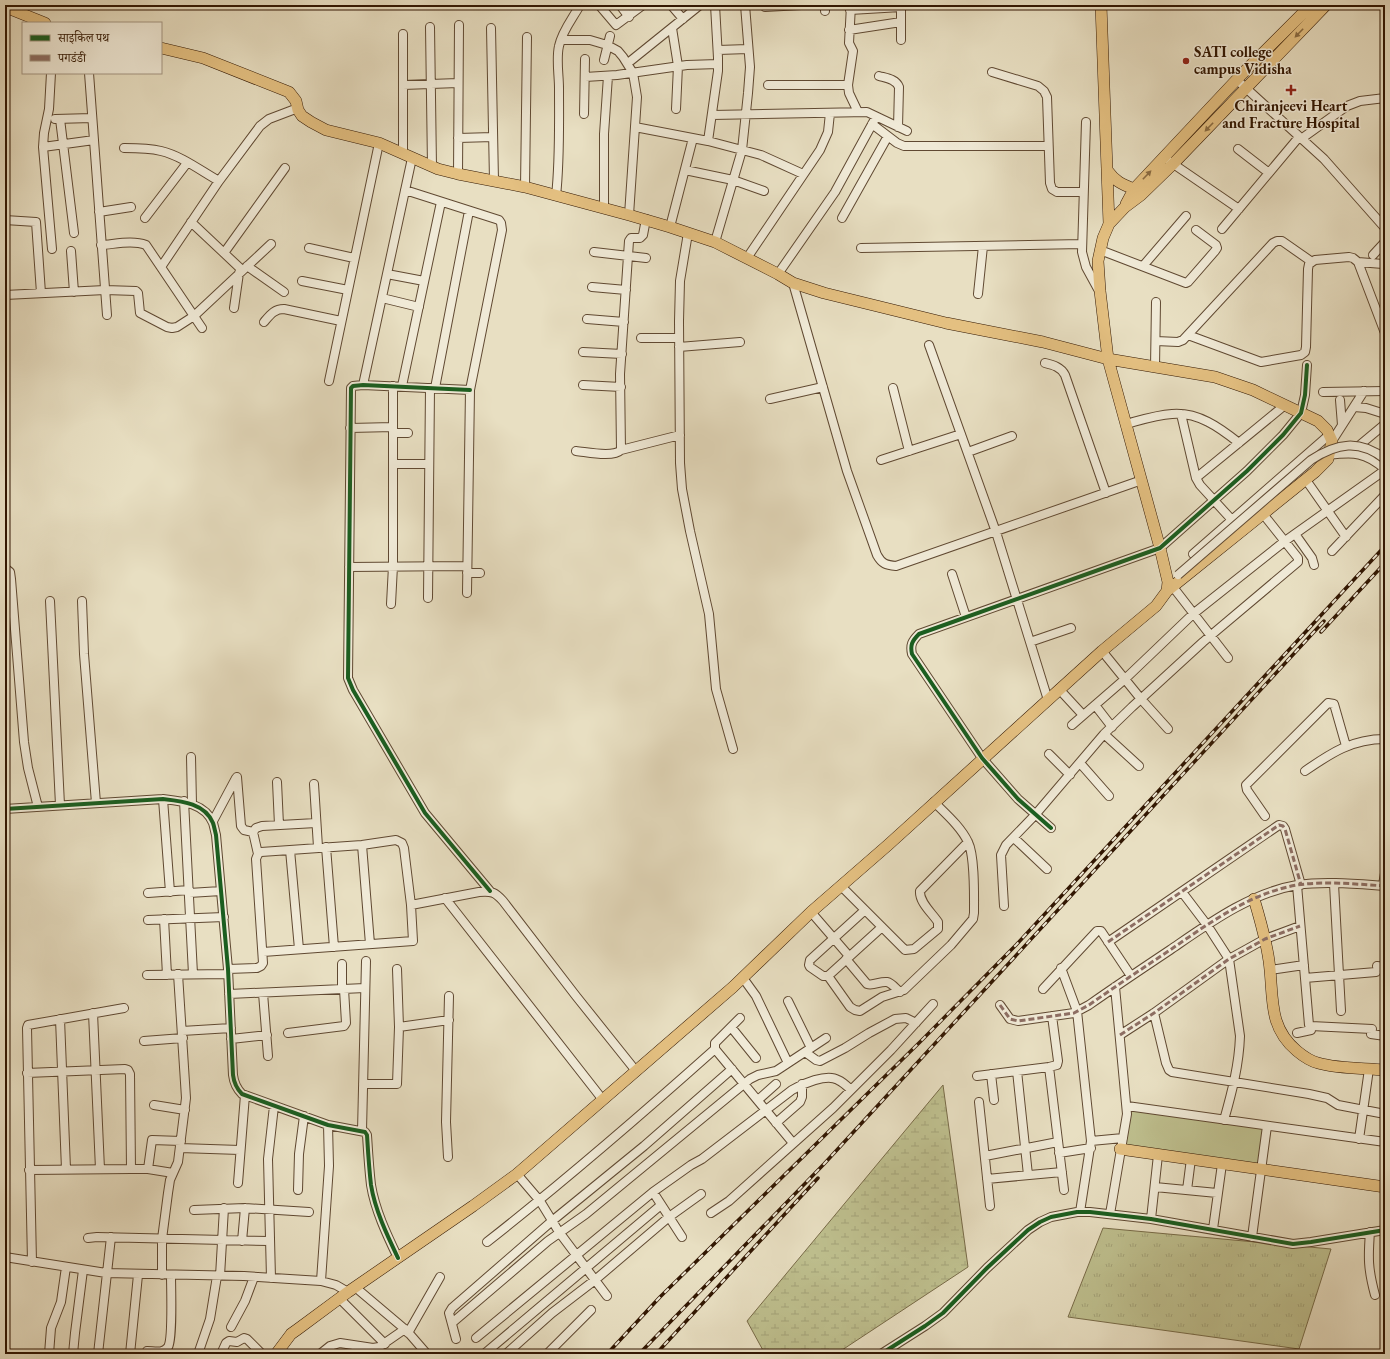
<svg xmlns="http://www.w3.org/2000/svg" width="1390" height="1359" font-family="'EB Garamond','Noto Serif Devanagari',serif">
<defs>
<pattern id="grass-tufts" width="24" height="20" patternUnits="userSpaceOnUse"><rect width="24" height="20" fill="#bebf8e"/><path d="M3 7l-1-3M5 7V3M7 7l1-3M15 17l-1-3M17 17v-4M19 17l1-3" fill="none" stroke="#a4a379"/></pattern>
<pattern id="wetland-marsh" width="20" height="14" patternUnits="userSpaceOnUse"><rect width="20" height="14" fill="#bebf8e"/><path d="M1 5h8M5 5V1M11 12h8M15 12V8" fill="none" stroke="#a4a379"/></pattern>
</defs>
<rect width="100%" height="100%" fill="#e8dfc2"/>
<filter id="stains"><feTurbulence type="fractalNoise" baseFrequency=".005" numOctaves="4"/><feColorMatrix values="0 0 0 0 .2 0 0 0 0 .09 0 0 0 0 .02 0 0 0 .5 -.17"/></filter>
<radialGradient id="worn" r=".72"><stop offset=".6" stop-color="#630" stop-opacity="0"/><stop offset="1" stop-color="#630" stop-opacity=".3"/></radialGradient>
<path fill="url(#grass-tufts)" stroke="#786b48" d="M 1103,1228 L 1331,1249 L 1299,1349 L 1068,1317 Z"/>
<path fill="url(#wetland-marsh)" stroke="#786b48" d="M 943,1085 L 968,1267 L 836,1354 L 765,1354 L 747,1321 Z"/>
<path fill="#bebf8e" stroke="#786b48" d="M 1127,1106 L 1267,1126 L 1261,1170 L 1120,1149 Z"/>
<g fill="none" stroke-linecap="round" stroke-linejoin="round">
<g stroke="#604932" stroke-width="10">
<path id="minor" d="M 599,5 L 616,25 L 643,5
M 620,5 L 629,17
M 671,5 L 683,19
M 851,5 L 849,43 L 853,51 L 848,85 L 849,93 L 858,112
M 901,5 L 901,40
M 765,7 L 801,5
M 850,10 L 901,7
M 825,11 L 825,5
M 430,27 L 432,167
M 491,28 L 494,181
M 672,28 L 678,66 L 676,109
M 849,30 L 901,22
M 403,34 L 403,154
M 561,40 L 590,40 L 607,45 L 618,51 L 623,57 L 633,73 L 637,97 L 629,215
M 718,50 L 748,49
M 604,60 L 610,36
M 628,63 L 700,5
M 992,72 L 1038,86 L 1044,91 L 1047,97 L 1050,183 L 1052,189 L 1057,192 L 1083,192
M 51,73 L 49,109 L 44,133 L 43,147 L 52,249
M 89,73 L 107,315
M 879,76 C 886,78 896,79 899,87 L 898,127
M 585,77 L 617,75 L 687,65 L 718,64
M 1237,80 L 1324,159 L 1385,228
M 403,85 L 458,83
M 768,85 L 848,85
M 584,114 L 585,59
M 712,115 L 867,112 L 907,131
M 55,119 L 92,118
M 60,119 L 74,233
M 1086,122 L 1082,252 L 1086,267 L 1098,289
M 872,124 L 897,143 L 904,146 L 1048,146
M 635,127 L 708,141 L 761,155 L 803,174
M 458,138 L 493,137
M 1301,139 L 1347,106 L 1360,101 L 1385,98
M 708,141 L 718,71 L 718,58 L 715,5
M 43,147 L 94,140
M 124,148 C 136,148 149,148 161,151 C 182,156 201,171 219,181
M 1238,149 L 1269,173
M 1169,161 L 1239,209
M 685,170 L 733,180 L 764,191
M 458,174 L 459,25
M 525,187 L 527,37
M 405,190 L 499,220 L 501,223 L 502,230 L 470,390 L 467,593
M 556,196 C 560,160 559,124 559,88 C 559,75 556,59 559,46 C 562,31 573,18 580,5
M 604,208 L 604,134 L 608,76
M 99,212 L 131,207
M 145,218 L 187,163
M 842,218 L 888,136
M 5,220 L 36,222 L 41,293
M 191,222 L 242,270
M 670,227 L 693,138
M 1222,229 L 1299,137
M 688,233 L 680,281 L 679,321 L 680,463 L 682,489 L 690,531 L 709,614 L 716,689 L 733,749
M 715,242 L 742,150 L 748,93 L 750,67 L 745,5
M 101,245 C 116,244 133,240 146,245 L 202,328
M 309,248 L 354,258
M 861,248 L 1082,244
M 1100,250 L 1186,283 L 1188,282 L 1215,251 L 1217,248 L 1216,245 L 1196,230
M 71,251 L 74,292
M 594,252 L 646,258
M 224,253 L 285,168
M 1373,255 L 1385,242
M 747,258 L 820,150 L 828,132 L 830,113
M 1358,262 L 1383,264
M 247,266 L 284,292
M 1143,266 L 1186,216
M 161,267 L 219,181 L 260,126 L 269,119 L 298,108
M 387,274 L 424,281
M 778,274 L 835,192 L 876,117
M 302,281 L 348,290
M 793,283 L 847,471 L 877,555 C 882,564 886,565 896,566 L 1142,480
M 592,287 L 626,290
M 978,294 L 983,246
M 5,295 L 105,290 L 136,291 L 138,293 L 140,313 L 167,327 L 172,328 L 177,327 L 194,316 L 271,244
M 382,298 L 419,307
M 234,308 L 239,273
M 587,319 L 624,322
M 264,322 C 270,315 274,309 284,309 L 341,321
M 1188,335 L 1261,362 L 1301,355 L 1305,352 L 1306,347 L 1308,269 L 1309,264 L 1315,260 L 1349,257 L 1353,258 L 1358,262 L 1385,333
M 641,338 L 679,338
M 1156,341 L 1178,342 L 1183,340 L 1273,243 L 1277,241 L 1282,241 L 1312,262
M 929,345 L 996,532 L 1048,700
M 679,347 L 740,342
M 583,352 L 622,354
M 1045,363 C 1053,365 1061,367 1065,375 L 1106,493
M 1155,367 L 1156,302
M 329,381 L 379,143
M 363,385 L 412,158
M 583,385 L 621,387
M 402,386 L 441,202
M 435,388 L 469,211
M 893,388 L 909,451
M 470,390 L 363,385 L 353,386 L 351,388 L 348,678 L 353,690 L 425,813 L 490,891
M 1323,392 L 1385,391
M 770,399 L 823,387
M 1340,400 L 1342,425
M 1354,407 L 1366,408 L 1385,414
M 1181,414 L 1196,478 L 1200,485 L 1232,520
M 1126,424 C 1141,420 1156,415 1172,414 C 1198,412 1219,427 1239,443
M 350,428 L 393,427
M 393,433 L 408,433
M 1332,441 L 1364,391
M 1355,449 L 1385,424
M 621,450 L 680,435
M 576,451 C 587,452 613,458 621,450 L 620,374 L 629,241 L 631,238 L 640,238 L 643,235 L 646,219
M 968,452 L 1012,436
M 1329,455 C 1354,452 1365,452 1385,469
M 881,460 L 961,434
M 393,464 L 429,464
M 1196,478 L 1285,405
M 1306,480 L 1346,537
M 1295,534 L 1312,558 L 1314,565
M 1332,551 L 1385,495
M 1193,554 L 1329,435
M 349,567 L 467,566
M 5,568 L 10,572 L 11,579 L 24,742 L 28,768 L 38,807
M 467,573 L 480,573
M 952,574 L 966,617
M 1173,587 L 1228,658
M 428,598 L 430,388
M 50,601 L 60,805
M 82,601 L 84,654 L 96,803
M 391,604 L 393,566 L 393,386
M 1030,642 L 1071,628
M 1102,651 L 1141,699 L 1168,729
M 1059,689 L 1083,715
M 1095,705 L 1112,727
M 1072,725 L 1125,679 L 1193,614 L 1285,541 L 1385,470
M 1104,734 L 1139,766
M 1049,754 L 1070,775
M 191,757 L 192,804
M 1080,763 L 1109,796
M 1305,771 C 1331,753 1352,739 1385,739
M 237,777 L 241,826 L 244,830 L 253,832
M 277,782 L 279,825
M 314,784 L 318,847
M 163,799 L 170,892
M 184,801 L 193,974
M 5,809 L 163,799 C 181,801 205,803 213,823 C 214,826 215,831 216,835 L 228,969 L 233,1075 C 234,1083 236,1088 242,1094 L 328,1125 L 365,1132 L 367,1135 C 368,1151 369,1168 371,1185 C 375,1210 387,1235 398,1258
M 1265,816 L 1247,790 L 1246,785 L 1328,703 L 1334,704 L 1346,746
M 213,821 L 236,778
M 1051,828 L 1018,799 L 982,758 L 912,654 C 910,645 912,641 919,634 L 1160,548 L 1247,471 L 1283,435 L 1301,413 L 1305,395 L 1307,365
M 1014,838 L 1047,869
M 362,845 L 370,944
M 326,847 L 334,947
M 290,850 L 299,949
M 258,854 L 253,832 L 256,828 L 262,826 L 316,823
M 1334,884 L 1341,1011
M 1297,885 L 1309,1025 L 1311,1026 L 1372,1029
M 1383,885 L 1385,873
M 841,886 L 905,950 L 914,949 L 938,929 L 938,922 C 932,913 919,902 920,891 L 968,842
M 1182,892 L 1207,925 L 1229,959 L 1240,1036 C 1239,1065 1232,1092 1224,1120
M 148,893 L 189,890
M 189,893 L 221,891
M 445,898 L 603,1100
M 411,905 L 479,892 C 492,891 495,892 503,901 L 576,996 L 636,1071
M 1004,906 L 1001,855 L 1006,845 L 1035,815 L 1104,734 L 1132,707 L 1203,642 L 1298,562 L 1298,558 L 1263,514
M 865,910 L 810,960 L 809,965 L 810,967 L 823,976 L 828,976 L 882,927
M 811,912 L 849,956
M 164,919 L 167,975
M 148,920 L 224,917
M 1108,942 L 1279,825 L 1283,826 L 1285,829 L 1301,885
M 846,959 L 867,984 C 874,986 880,981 887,982 C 892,983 896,989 900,992
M 1377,966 L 1385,967
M 1061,968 L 1077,1011 L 1091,1141 L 1080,1212
M 228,969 L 257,968 L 261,966 L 263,963 L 256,859 L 258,854 L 261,852 L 362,845 L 396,840 L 402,843 L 404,848 L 411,905 L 413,941 L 263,952
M 1270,970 L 1304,965
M 147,975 L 228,974
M 828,976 L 850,1007 L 855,1010 L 860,1011 L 882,997 L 904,990 L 951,945 L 973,919 L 974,913 C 974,896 975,856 968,842 C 961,827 946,814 934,802
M 743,978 L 756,996 L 788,1063
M 1305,978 L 1376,972
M 342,989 L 342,964
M 1043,989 L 1097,931 L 1101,931 L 1131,976
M 263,993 L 268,1056
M 229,994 L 365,988
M 788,1001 L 811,1048
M 1000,1005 L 1010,1019 L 1018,1021 L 1074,1013 L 1089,1005 C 1116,986 1143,968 1170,950 C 1208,924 1250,893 1297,885 C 1325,881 1356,884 1385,886
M 93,1013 L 100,1169
M 1154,1013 L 1166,1063 L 1169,1070 L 1172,1072 L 1309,1094 L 1327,1098 L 1338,1105 L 1385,1114
M 740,1018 L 715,1043 L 715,1049 L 793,1143
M 60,1019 L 66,1169
M 399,1027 L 449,1020
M 731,1027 L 756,1058
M 182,1031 L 231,1028
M 288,1033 L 344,1026 L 346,1023 L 344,989
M 1297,1033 L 1311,1030 L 1311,1026
M 1371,1034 L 1385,1036
M 1120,1035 L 1154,1013 L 1229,959 L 1265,939 L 1300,926
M 231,1039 L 267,1035
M 144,1041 L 183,1038
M 805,1052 L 816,1060 L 820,1061 L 845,1048 L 869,1033 L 895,1019 L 906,1018 L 916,1023
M 1049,1067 L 1064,1190
M 1017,1071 L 1028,1175
M 27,1073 L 125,1069 L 128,1070 L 130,1074 L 131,1169
M 991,1074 L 994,1100
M 977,1076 L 1049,1067 L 1057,1065 L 1058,1061 L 1052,1016
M 363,1084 L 397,1084 L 399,1027 L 397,969
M 758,1100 L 776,1084
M 979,1102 L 990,1206
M 154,1105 L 185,1110
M 1127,1106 L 1385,1142
M 776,1123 L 800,1102 L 802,1097 L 802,1084
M 362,1131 L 366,961
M 1359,1139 L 1369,1069
M 1091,1141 L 1123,1138
M 180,1148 L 240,1150
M 1059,1153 L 1091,1148
M 985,1156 L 1058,1142
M 448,1157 L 446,1122 L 449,996
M 148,1169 L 152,1140 L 181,1141
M 29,1170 L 131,1169 L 148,1169 L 173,1173
M 517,1174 L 540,1201 L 559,1232 L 607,1296
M 987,1179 L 1062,1172
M 238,1183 L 245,1095
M 1155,1187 L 1217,1193
M 298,1190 L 299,1154 L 304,1116
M 1187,1190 L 1191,1159
M 653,1192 L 682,1237
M 194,1210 L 245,1208 L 309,1212
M 711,1213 L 729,1201 L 833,1108 L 891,1050 L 933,1004
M 1110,1214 L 1127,1114 L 1115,987
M 1151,1219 L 1158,1155
M 1213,1229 L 1222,1164
M 1370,1232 C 1368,1258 1368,1269 1375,1295
M 1252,1237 L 1267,1126
M 88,1238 L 97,1237 L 269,1241
M 242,1241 L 245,1208
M 487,1242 C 566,1180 641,1115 715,1049
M 5,1257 L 106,1273 L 244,1276 L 321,1281 L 336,1285 L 348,1292
M 32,1262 L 27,1028 L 28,1025 L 124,1008
M 162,1275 L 162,1239 L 168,1193 L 170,1180 L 178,1162 L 186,1098 L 178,974
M 220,1276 L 224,1208
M 271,1278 L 268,1159 L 274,1106
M 321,1281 L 329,1166 L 328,1125
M 355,1287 L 407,1331 L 427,1354
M 339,1298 L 385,1344
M 452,1323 L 548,1241 L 586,1214 L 750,1079 L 758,1075 L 776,1071 L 826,1038
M 231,1327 L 245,1301 L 254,1277
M 408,1333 L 440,1277
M 476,1338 L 653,1192 L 691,1165 L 702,1159 L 792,1090 C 802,1084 827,1073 838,1080 C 843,1082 847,1086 851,1090
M 456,1339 L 449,1313 L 452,1308 L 552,1221 L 644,1146 L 732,1069
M 147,1351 C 154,1351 163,1354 168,1347 C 173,1339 171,1288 171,1275
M 49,1354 L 51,1328 L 61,1302 L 66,1267
M 73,1354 L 75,1333 L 83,1270
M 98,1354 L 111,1237
M 130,1354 L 138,1275
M 198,1354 L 210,1319 L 217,1276
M 221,1354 L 226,1343 L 229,1341 L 237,1342 L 244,1338 L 247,1339 L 262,1354
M 320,1354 L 330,1346 L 340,1343 L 373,1348 L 379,1347 L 405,1329
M 484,1354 L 661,1205
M 506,1354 L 552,1313 L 595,1280 L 669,1217 L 701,1194
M 547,1354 L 591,1310
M 881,1354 L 925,1326 L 943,1313 L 987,1268 L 1028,1230 L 1040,1222 L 1051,1217 L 1077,1212 L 1090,1212 L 1151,1219 L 1293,1244 L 1311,1242 L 1385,1230"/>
</g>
<g stroke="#321702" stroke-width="12">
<path id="major" d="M 1101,5 L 1109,224
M 5,7 L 45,23
M 161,48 L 203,58 L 289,92 L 296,101 L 298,110 L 302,116 L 311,122 L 326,130 L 379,143 L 438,169 L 458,174 L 525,187 L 629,215 L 670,227 L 715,242 L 778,274 L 793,283 L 824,293 L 946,323 L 1043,342 L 1108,359 L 1215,377 L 1253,390 L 1318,421 L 1327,430 L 1332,441 L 1328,459 L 1315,472 L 1167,591
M 1107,170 C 1115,181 1121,184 1134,189
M 1126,204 L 1134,189 L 1241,75 L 1311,5
M 1254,899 C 1260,919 1266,940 1269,961 C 1274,996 1267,1026 1297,1051 C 1303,1056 1310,1061 1318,1063 C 1339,1069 1363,1068 1385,1070
M 1120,1149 L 1385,1187
M 276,1354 L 291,1334 L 298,1329 L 348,1292 L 473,1206 L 517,1174 L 733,987 L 811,912 L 888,845 L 1102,651 L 1156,606 L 1167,591 L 1168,582 L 1160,548 L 1108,359 L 1100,291 L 1098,261 L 1103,238 L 1109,224 L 1125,207 L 1141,195 L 1173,164 L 1326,5"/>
</g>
<use href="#minor" stroke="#f0ead7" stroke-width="8"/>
<use href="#major" stroke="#e4c081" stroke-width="11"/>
<g stroke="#321702" stroke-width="3.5">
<path id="rail" d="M 1321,632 L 1385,563
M 607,1354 L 660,1297 L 921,1041 L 1016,945 L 1385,546
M 639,1354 L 824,1164 L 1324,621
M 656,1354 L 818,1178"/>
</g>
<use href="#rail" stroke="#f0ead7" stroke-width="2" stroke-dasharray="6" stroke-linecap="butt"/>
<g stroke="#604932" stroke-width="10" stroke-linecap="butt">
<path id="minor-bridge" d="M 1178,575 L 1311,460 C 1337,443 1359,439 1385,459"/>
</g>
<use href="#minor-bridge" stroke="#f0ead7" stroke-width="8"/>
<path stroke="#8d6e63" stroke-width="3" stroke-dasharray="6 3" stroke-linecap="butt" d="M 1108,942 L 1279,825 L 1283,826 L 1285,829 L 1301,885
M 1000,1005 L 1010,1019 L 1018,1021 L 1074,1013 L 1089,1005 C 1116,986 1143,968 1170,950 C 1208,924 1250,893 1297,885 C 1325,881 1356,884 1385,886
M 1120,1035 L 1154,1013 L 1229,959 L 1265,939 L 1300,926"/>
<g stroke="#f0ead7" stroke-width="6">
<path id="cycleway" d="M 470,390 L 363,385 L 353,386 L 351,388 L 348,678 L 353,690 L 425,813 L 490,891
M 5,809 L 163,799 C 181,801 205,803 213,823 C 214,826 215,831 216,835 L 228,969 L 233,1075 C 234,1083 236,1088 242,1094 L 328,1125 L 365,1132 L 367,1135 C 368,1151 369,1168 371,1185 C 375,1210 387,1235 398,1258
M 1051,828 L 1018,799 L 982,758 L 912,654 C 910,645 912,641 919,634 L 1160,548 L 1247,471 L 1283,435 L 1301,413 L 1305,395 L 1307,365
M 881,1354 L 925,1326 L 943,1313 L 987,1268 L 1028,1230 L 1040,1222 L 1051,1217 L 1077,1212 L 1090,1212 L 1151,1219 L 1293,1244 L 1311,1242 L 1385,1230"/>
</g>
<use href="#cycleway" stroke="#1b5e20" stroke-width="4"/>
</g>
<defs><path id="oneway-solid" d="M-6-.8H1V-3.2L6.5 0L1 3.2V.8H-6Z"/></defs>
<g fill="#8b6c42">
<use href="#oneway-solid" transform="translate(1299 33) rotate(134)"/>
<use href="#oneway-solid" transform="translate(1209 127) rotate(134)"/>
<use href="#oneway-solid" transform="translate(1147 175) rotate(-46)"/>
</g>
<g fill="#8f2418" stroke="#f0ead7" stroke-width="1.5">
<circle cx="1186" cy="61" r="4"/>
<path d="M1289 84h4v4h4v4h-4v4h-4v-4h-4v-4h4z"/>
</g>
<g text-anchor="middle" stroke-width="3" stroke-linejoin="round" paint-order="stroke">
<g font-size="15" font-weight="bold" fill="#321702" stroke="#f0ead7" text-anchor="start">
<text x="1194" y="57">SATI college<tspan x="1194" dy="17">campus Vidisha</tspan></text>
<text x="1291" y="111" text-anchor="middle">Chiranjeevi Heart<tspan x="1291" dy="17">and Fracture Hospital</tspan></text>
</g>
</g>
<rect width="1390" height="1359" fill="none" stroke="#e8dfc2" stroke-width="20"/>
<rect x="6" y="6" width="1378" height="1347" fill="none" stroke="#321702" stroke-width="2"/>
<rect x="10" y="10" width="1370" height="1339" fill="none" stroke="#321702"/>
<rect x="22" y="22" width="140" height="52" fill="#f0ead7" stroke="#a49682"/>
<rect x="30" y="35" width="20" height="6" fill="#1b5e20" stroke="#a49682"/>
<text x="58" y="42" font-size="12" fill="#321702">साइकिल पथ</text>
<rect x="30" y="55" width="20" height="6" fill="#8d6e63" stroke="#a49682"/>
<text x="58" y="62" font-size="12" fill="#321702">पगडंडी</text>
<rect width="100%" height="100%" filter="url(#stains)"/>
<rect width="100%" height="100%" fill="url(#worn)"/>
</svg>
